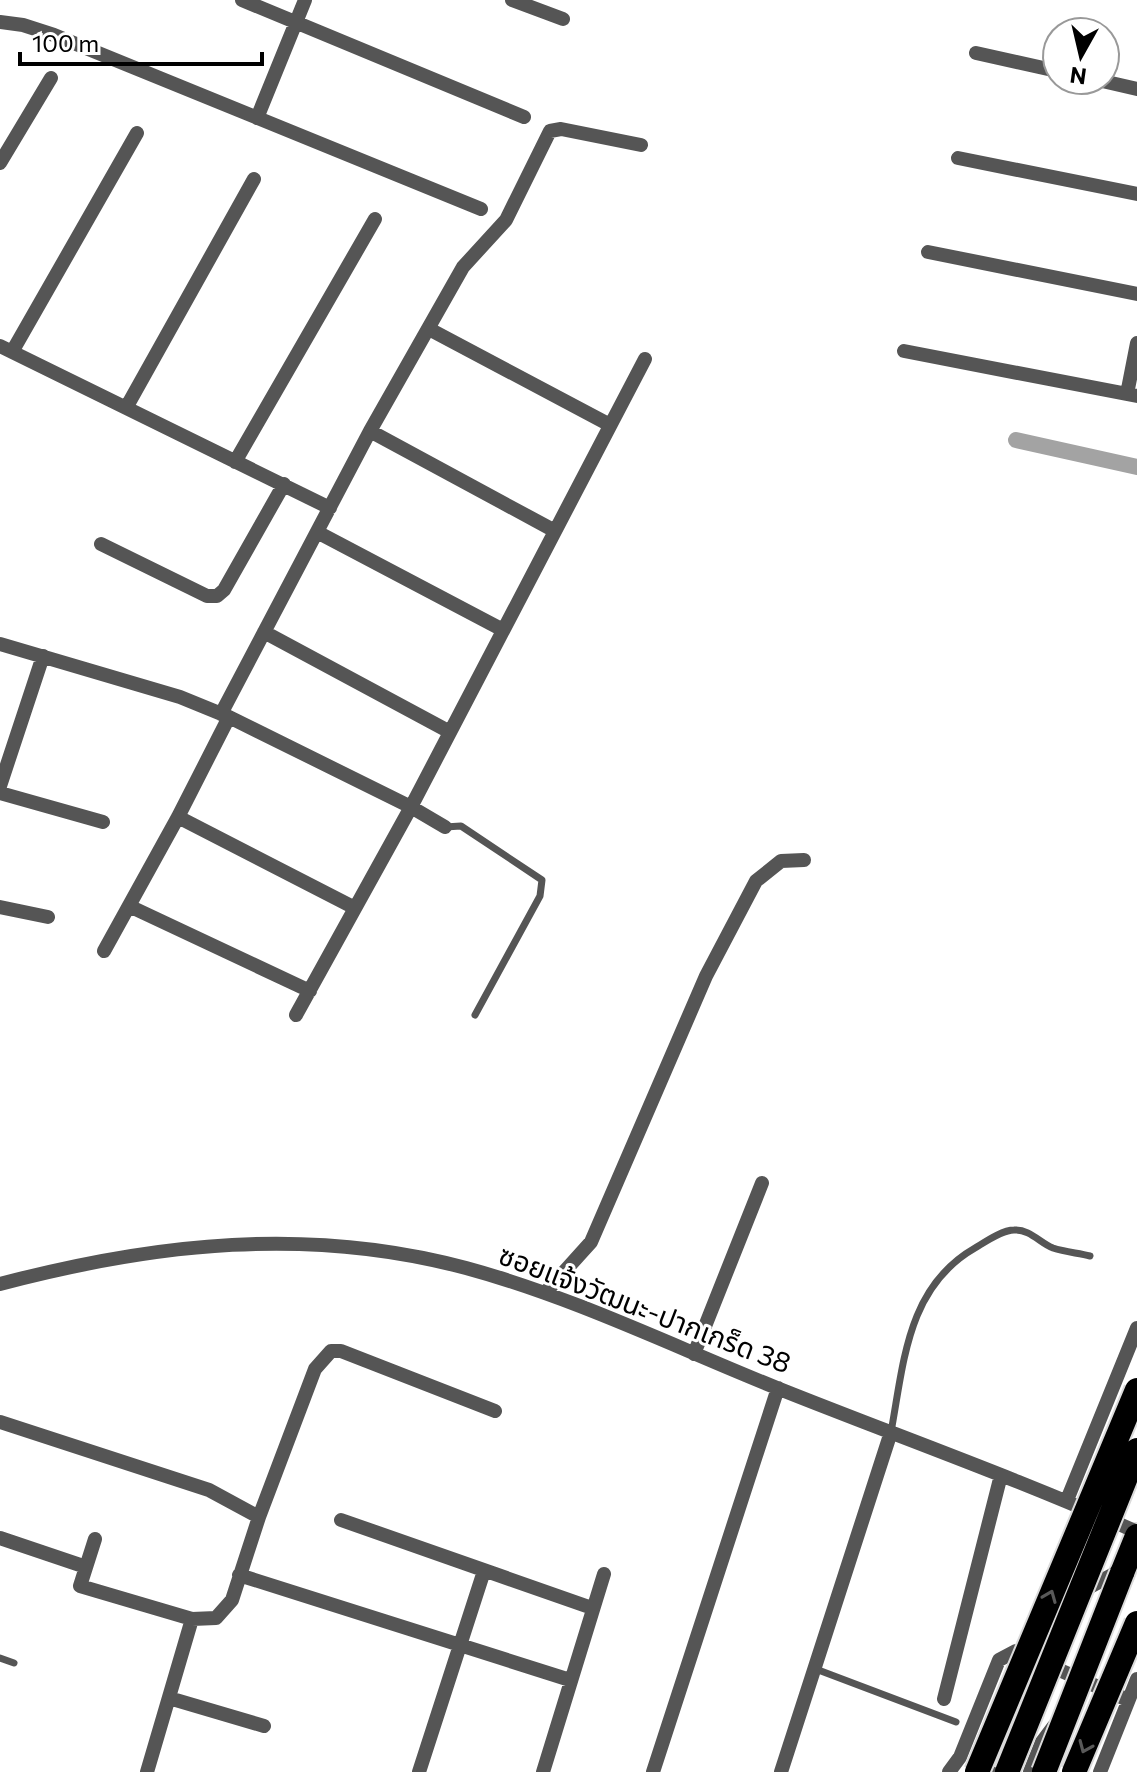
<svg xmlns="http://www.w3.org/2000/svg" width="1137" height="1772" font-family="Commissioner,'Noto Sans Thai',sans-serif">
<rect width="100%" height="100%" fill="#fff"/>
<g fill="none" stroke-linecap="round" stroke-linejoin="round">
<path stroke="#a3a3a3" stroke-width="16" d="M 1016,440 L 1137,467"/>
<g stroke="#dbdbdb" stroke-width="28">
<path id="highway" d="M 1122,1573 L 1137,1536"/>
</g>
<path stroke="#555" stroke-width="7" d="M 445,827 L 461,826 L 542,880 L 540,896 L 475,1015
M 891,1432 C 904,1362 907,1287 975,1248 C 985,1242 1002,1230 1014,1230 C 1030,1229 1040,1243 1053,1248 C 1065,1252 1078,1253 1090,1256
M 0,1658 L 14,1663
M 813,1668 L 956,1722"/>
<path stroke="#555" stroke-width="14" d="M 242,0 L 524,117
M 512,0 L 563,19
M 0,22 L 23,25 L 54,35 L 481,209
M 976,53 L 1057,71
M 1098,80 L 1137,89
M 257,118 L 305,0
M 958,158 L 1137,194
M 0,163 L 51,78
M 928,252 L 1137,294
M 429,329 L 610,425
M 0,346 L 330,508
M 904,351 L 1137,396
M 12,352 L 137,133
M 1127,394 L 1137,343
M 126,408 L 254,179
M 370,431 L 555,531
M 235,462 L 375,219
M 317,532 L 503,630
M 101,544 L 207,596 L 217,596 L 224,590 L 284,484
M 264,632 L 450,732
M 0,644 L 180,697 L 229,717 L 411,807 L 445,827
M 221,714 L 370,431 L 463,267 L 506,220 L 550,131 L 561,129 L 641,145
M 0,786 L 43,656
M 0,793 L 103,822
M 178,817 L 355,908
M 129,906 L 310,991
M 0,907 L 48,917
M 104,951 L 178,817 L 229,717
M 296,1015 L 411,807 L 645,359
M 0,1284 C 155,1243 309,1226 466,1268 C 573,1297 675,1347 777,1388 C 897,1436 1019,1479 1137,1532
M 545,1293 L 591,1242 L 706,976 L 756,881 L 781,861 L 804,860
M 694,1354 L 762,1183
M 0,1422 L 209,1490 L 259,1517
M 1067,1500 L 1137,1328
M 341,1520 L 592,1608
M 0,1538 L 86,1567
M 95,1539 L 80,1586 L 192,1619 L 216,1618 L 232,1600 L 259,1517 L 315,1369 L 331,1351 L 341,1351 L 495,1411
M 239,1575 L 570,1680
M 1082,1591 L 1114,1574
M 169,1698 L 264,1726
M 944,1699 L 1001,1475
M 147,1772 L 192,1619
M 419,1772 L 484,1571
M 543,1772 L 604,1574
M 653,1772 L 778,1388
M 781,1772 L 891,1432
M 949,1772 L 960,1757 L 999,1660 L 1016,1651 L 1128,1700
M 992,1772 L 1021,1698
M 1030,1772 L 1042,1742 L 1054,1726
M 1100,1772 L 1137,1679"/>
<use href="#highway" stroke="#000" stroke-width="24"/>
<g stroke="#dbdbdb" stroke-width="28" stroke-linecap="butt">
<path id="highway-bridge" d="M 977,1772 L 1137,1390
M 1007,1772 L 1137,1450
M 1044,1772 L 1122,1573
M 1074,1772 L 1137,1623"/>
</g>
<use href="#highway-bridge" stroke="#000" stroke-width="24"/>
</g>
<defs><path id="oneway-chevron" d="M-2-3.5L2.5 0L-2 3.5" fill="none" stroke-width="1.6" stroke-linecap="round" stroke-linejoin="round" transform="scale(2)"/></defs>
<g stroke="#595959">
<use href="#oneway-chevron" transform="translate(1050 1596) rotate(-68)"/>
<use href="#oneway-chevron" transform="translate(1085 1747) rotate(113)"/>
</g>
<g text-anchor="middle" stroke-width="6" stroke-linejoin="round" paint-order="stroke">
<g font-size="28" fill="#000" stroke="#fff">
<text transform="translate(645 1309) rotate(21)" y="10">ซอยแจ้งวัฒนะ-ปากเกร็ด 38</text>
</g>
</g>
<g transform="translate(1081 56) rotate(188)"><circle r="38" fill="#ffffff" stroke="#999999" stroke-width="2"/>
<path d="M0-6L14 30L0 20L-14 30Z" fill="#000000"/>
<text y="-12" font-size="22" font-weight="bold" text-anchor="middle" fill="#000000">N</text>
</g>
<path d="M20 52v12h242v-12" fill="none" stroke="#000000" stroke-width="4"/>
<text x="32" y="52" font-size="24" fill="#000000" stroke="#ffffff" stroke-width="6" paint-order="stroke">100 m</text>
</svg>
